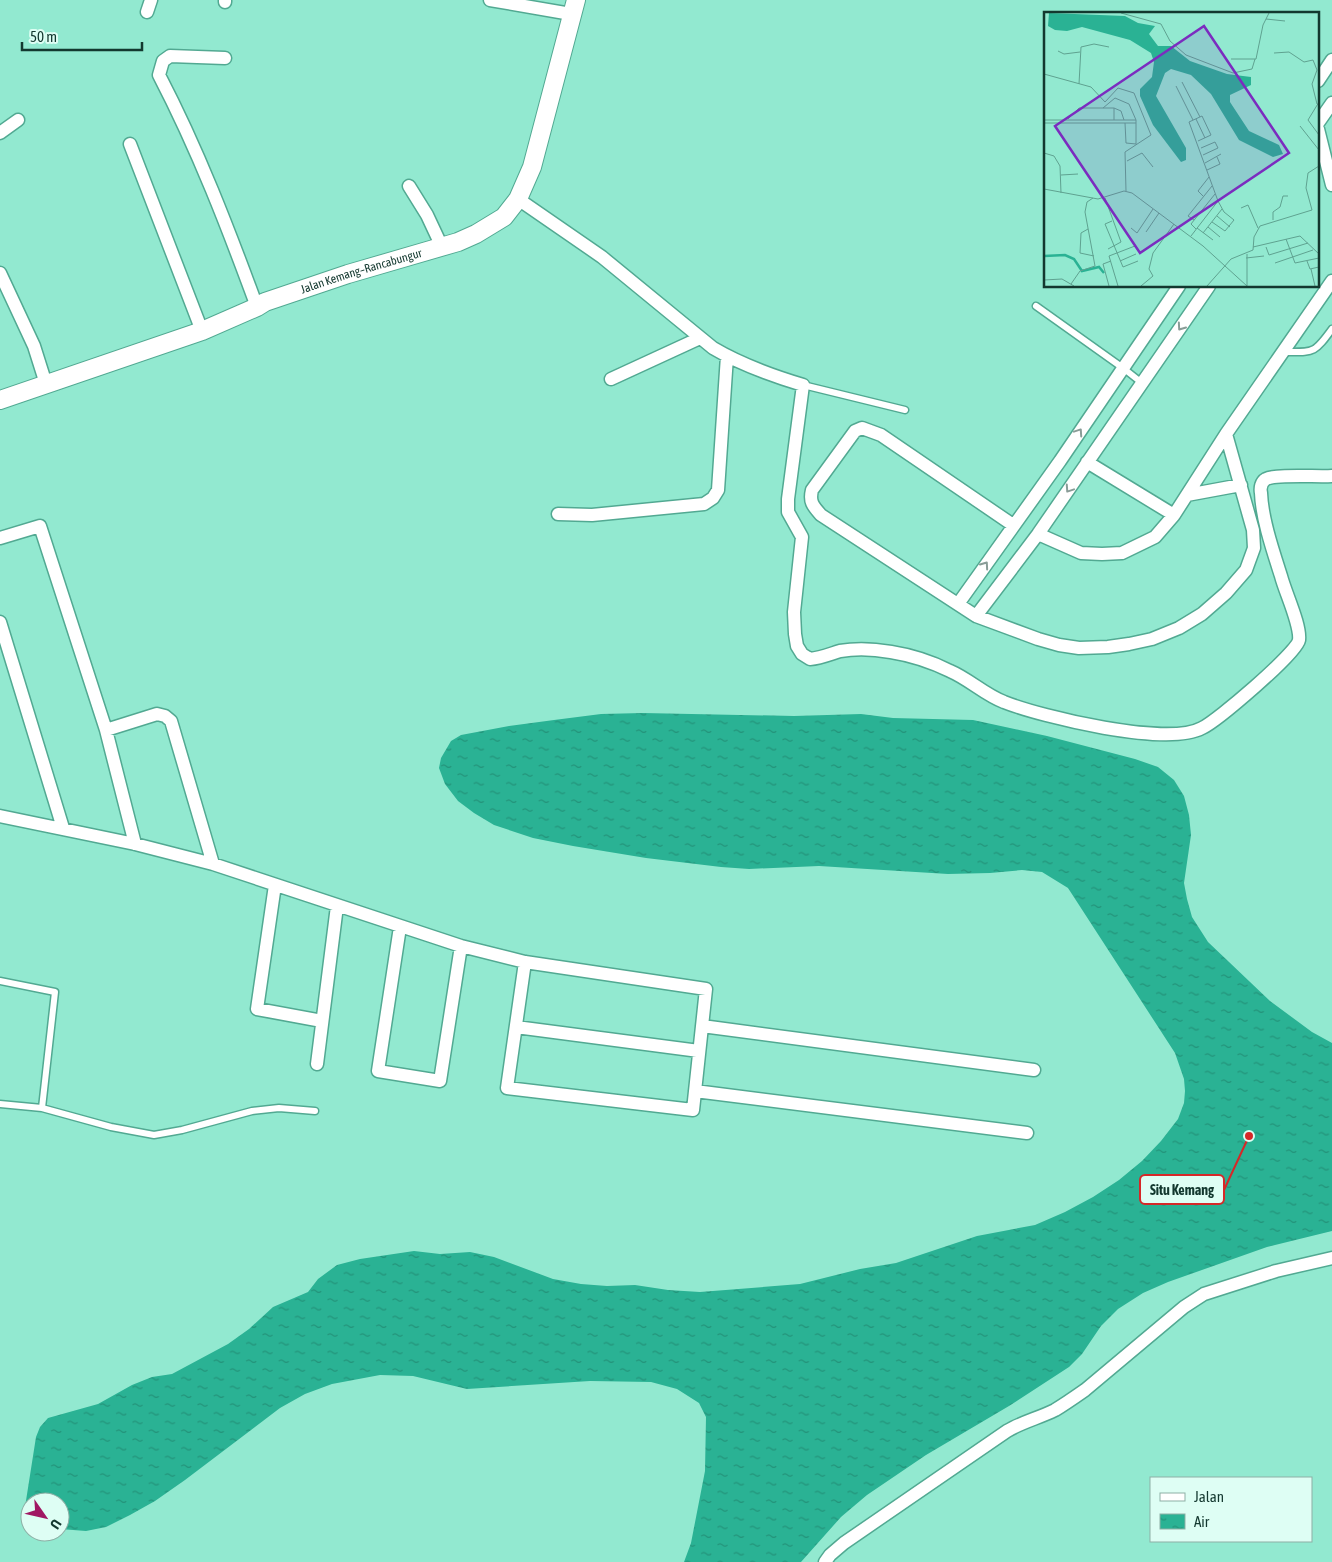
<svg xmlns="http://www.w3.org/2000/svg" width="1332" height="1562" font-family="'Asap Condensed',sans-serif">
<defs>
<pattern id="water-ripples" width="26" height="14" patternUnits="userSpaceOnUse" patternTransform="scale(1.25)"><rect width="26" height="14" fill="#2ab294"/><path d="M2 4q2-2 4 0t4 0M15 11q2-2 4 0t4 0" fill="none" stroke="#239279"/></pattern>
</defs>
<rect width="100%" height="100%" fill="#92e9d0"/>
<path fill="url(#water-ripples)" d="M 643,713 L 794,716 L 861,714 L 893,718 L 973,720 L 1047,736 L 1135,759 L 1158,767 L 1174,780 L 1184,796 L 1189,815 L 1191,835 L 1184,883 L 1187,899 L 1192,917 L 1208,942 L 1270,1001 L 1312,1032 L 1332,1043 L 1332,1231 L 1267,1247 L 1168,1282 L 1143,1293 L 1118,1309 L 1101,1326 L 1082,1354 L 1069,1367 L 1009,1406 L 926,1455 L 867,1495 L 841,1517 L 801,1562 L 684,1562 L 691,1543 L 705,1471 L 706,1417 L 699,1403 L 677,1389 L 651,1382 L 590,1381 L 467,1389 L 413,1376 L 380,1375 L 332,1384 L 305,1394 L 280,1408 L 185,1480 L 155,1501 L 130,1515 L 106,1527 L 86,1531 L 60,1529 L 60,1502 L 30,1502 L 29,1513 L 25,1507 L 36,1437 L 40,1427 L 48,1418 L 98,1404 L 132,1385 L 152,1377 L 172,1374 L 228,1344 L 249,1329 L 273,1307 L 308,1292 L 318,1279 L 337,1265 L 360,1259 L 414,1251 L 440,1254 L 470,1252 L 494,1257 L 553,1279 L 581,1284 L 607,1286 L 635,1285 L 668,1290 L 700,1292 L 800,1284 L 860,1269 L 896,1263 L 977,1236 L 1035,1225 L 1065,1212 L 1093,1197 L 1119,1180 L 1142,1161 L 1161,1141 L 1178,1119 L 1184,1103 L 1185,1091 L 1184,1079 L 1175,1053 L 1068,888 L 1042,872 L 1022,870 L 990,873 L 948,874 L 819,866 L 749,869 L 721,867 L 646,858 L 573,846 L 533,838 L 494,825 L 474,813 L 458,801 L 445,784 L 439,768 L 441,758 L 451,741 L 461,735 L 509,726 L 554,720 L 601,714 Z"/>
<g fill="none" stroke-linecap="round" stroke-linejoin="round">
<g stroke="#52a992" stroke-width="9">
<path id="lane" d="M 1036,306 L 1123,368 L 1142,383
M 1284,352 C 1314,352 1314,354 1332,329
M 803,385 L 905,410
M 0,981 L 55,992 L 42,1108
M 0,1104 L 42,1108 L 111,1127 L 154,1135 L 182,1130 L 252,1111 L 279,1108 L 315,1111"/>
</g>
<g stroke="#52a992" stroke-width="15">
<path id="street" d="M 490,0 L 571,14
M 225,2 L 225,0
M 147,12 L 151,0
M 225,58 L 170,56 L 163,61 L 159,75 C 198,150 228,228 257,307
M 1318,81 L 1332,60
M 1318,123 L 1332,103
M 1318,129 L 1332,185
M 0,133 L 18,120
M 130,144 L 202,331
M 409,186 L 427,215 L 442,247
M 518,199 L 602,257 L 713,348 C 740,364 773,376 803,385 L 788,499 L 788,512 L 802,537 L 794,612 L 795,634 L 797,646 L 802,654 L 810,659 C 821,658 830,654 840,651 C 857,648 874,649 891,652 C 910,655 932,662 950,671 C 969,679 985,695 1004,702 C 1042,717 1167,747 1202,728 C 1217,721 1297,653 1299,640 C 1301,625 1285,592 1281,576 C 1273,551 1262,519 1261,493 C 1260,488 1261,482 1266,479 C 1276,474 1318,477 1332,476
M 0,273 L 34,346 L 46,384
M 611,379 L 700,338
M 1087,462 L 1174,515 L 1226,434 L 1332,281
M 1187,495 L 1241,485
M 558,514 L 592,515 L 704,504 L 713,498 L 718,490 L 727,356
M 1013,525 L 881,435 L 862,428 L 855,431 L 812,490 C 809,502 813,506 821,515 L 976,616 L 1038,639 L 1059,645 L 1079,648 L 1108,647 L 1129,644 L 1152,639 L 1179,628 L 1202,614 L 1226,593 L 1246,570 L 1254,548 L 1253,530 L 1226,434
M 1038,534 L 1081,553 L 1102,554 L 1122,553 L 1155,537 L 1174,515
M 0,538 L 40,526 L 106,730 L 135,844
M 958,604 L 1060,461 L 1179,286
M 976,616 L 1038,534 L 1209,286
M 0,622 L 63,828
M 106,730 L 157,714 L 165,716 L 171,721 L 213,864
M 0,816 L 135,844 L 213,864 L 461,946 L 525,962 L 706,989 L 693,1110 L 507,1088 L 525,962
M 275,885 L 257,1009 L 322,1021
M 400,927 L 378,1071 L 440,1081 L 461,946
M 702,1026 L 1034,1070
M 516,1027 L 699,1051
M 317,1064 L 337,906
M 695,1091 L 1027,1133
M 825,1562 L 830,1555 L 844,1543 L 1007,1431 C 1022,1422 1039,1418 1055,1410 C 1065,1404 1075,1397 1085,1390 L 1184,1307 L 1204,1294 L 1276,1271 L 1332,1258"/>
</g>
<g stroke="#52a992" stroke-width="20">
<g id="secondary">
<path id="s1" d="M 0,400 L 202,331 L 257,307 L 265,302 L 348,274 L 458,242 L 476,234 L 504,217 L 518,199 L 532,167 L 576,0"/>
</g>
</g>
<use href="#lane" stroke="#fff" stroke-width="6"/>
<use href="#street" stroke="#fff" stroke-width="12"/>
<use href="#secondary" stroke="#fff" stroke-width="18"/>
</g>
<defs><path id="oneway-chevron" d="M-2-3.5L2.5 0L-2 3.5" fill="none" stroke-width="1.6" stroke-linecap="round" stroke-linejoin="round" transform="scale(1.25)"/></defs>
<g stroke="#899c97">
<use href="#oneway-chevron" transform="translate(1181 327) rotate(125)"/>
<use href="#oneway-chevron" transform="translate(1079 432) rotate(-56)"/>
<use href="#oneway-chevron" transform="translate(1069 489) rotate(124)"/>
<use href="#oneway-chevron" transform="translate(985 565) rotate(-55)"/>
</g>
<g text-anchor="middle" stroke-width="4.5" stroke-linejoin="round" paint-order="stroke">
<g font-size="12" fill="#13382f" stroke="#defef4">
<text dy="4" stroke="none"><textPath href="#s1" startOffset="384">Jalan Kemang–Rancabungur</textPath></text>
</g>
</g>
<g transform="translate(1044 12)">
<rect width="275" height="275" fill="#92e9d0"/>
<path d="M 5,1 L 81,4 L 94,11 L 111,14 L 105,22 L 114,34 L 127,34 L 146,49 L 183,62 L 207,65 L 207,73 L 186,83 L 186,90 L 205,119 L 235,133 L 239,142 L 229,145 L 195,128 L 167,82 L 147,63 L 127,57 L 121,61 L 112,84 L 142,136 L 142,148 L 137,150 L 109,113 L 96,84 L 96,77 L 108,65 L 110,50 L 107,41 L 86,28 L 38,15 L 23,19 L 11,18 L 4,14 Z" fill="#2ab294"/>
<path fill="none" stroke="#2ab294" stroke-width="2.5" d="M 0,244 L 21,243 L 30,247 L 38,259 L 55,255 L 60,261"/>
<path fill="none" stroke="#5fa290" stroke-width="1" d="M 77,1 L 117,12 L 126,29 L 142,43 L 189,61 L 208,57 L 211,47M 222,7 L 241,9M 14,39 L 20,42 L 36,40M 230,41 L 245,40 L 260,50 L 269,48 L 273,58M 187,47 L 212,47 L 219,13 L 225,1M 0,62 L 47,75 L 61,90 L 74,76 L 90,81 L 107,123 L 81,140 L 82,179M 138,70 L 156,105M 35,72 L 37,35 L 50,32 L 65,35M 132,74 L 149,108M 275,90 L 264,108 L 275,123M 273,92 L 268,72 L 273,58M 59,96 L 71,86 L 85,92 L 92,108 L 92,132 L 82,131 L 81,111M 70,96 L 77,99 L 80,108M 24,107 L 35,96 L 70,96 L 70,108M 152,107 L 161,126M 0,108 L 92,108M 0,111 L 92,111M 256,114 L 275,138M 154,129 L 167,123 L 158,104 L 145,110 L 174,189 L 180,200 L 190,208 L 181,219 L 168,210M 157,136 L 171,130 L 174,136 L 159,143M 0,141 L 10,144 L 16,154 L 17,181M 83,149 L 98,141 L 109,155M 161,151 L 177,142M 163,158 L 176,152 L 173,145M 17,163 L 34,162M 0,177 L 54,187 L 80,179 L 88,181 L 159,234 L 203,274M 159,184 L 154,179 L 165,165M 61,186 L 77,230 L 64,237M 197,196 L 204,193 L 214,216M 173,204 L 186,215M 150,208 L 144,204 L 168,174M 229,208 L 229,200 L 236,195 L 239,184 L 244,184M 68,209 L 61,212 L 79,255 L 94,249M 164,215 L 176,225M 87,216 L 93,221 L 109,197M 153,216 L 169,228M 44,217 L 37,221 L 36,241 L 50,244M 152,217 L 147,212 L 171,182M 102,220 L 115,201M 159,221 L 178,197M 147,224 L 174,189M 242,227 L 251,251 L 275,246M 209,235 L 256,224 L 275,242M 222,235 L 225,243 L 264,231M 202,246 L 220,244M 76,249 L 92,242M 263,249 L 266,257 L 275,255M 231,251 L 269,238M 267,257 L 271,274M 0,268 L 18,267 L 30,274M 27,272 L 36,259 L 51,254 L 41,200 L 43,190 L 49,186M 65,274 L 59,252 L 67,249M 74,274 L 65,244 L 91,234M 97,274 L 109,264 L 105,257 L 109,241 L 130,212M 163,274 L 187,247 L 209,238 L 210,225 L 216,214 L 268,198 L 262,176 L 264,161 L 275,154M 203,274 L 203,242"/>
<path fill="#7b2cbf" fill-opacity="0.15" stroke="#7b2cbf" stroke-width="2.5" d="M 160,14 L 245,141 L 96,241 L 11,114 Z"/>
<rect width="275" height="275" fill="none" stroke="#13382f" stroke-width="2.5"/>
</g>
<path fill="none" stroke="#d62828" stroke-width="2" d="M1249 1136L1224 1190"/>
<circle fill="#d62828" stroke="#defef4" stroke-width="2" cx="1249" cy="1136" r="5"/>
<rect fill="#defef4" stroke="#d62828" stroke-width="2" x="1140" y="1175" width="84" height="29" rx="5"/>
<g font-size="14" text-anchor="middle" font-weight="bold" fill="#13382f">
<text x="1182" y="1195">Situ Kemang</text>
</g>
<rect x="1150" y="1477" width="162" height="65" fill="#defef4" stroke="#8dafa5"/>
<rect x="1160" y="1493" width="25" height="8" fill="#ffffff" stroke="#8dafa5"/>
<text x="1194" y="1502" font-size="15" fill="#13382f">Jalan</text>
<rect x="1160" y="1514" width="25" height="15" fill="url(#water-ripples)" stroke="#8dafa5"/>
<text x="1194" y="1527" font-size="15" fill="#13382f">Air</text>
<g transform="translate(45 1517) rotate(124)"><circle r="24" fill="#defef4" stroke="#8dafa5"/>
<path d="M0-4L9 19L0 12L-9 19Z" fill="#a01763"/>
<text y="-8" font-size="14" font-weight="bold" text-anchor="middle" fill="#13382f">U</text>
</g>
<path d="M22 42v8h120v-8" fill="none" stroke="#13382f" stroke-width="2.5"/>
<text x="30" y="42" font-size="15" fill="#13382f" stroke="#defef4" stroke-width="4" paint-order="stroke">50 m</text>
</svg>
